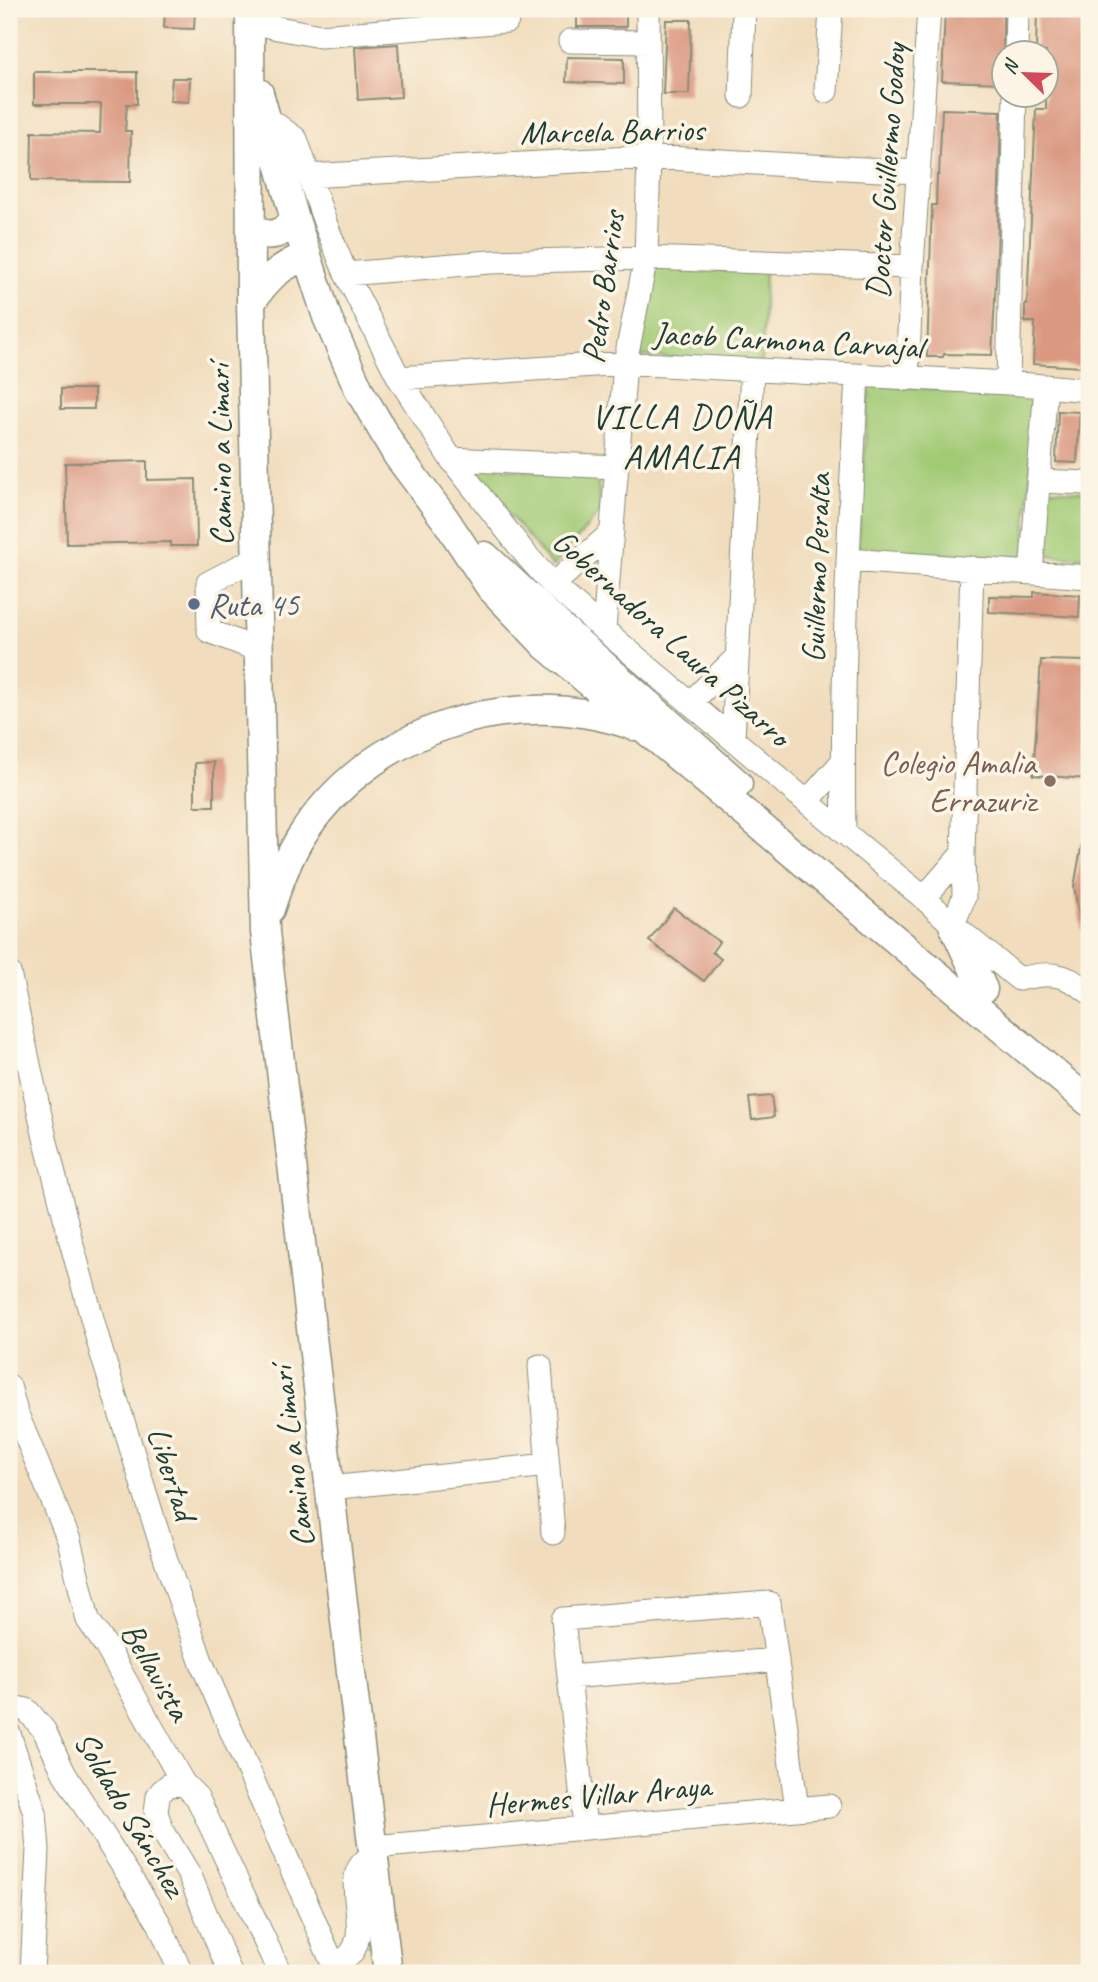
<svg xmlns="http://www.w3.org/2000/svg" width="1098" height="1982" font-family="Caveat,sans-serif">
<rect width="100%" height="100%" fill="#fcf5e5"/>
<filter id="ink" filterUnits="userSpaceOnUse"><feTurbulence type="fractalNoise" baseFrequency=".0143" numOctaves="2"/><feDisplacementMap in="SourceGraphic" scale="14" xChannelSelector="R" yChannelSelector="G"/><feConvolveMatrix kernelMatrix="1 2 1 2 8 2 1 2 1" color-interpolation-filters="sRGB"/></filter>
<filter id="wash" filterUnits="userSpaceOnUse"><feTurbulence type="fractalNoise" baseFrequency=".00686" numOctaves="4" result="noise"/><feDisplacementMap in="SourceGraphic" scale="28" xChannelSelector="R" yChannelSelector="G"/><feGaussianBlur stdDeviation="1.57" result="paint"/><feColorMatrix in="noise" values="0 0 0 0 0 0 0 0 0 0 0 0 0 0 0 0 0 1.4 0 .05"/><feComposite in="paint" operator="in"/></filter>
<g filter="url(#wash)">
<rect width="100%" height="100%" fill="#f1ddbd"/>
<path fill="#a1ca75" stroke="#608454" stroke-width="2" d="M 652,267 L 765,271 L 762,362 L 635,356 Z
M 869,385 L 1036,394 L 1024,558 L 858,550 Z
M 467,464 L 598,479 L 600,512 L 553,567 Z
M 1049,489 L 1089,492 L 1089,558 L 1045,555 Z"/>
<g id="blocks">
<path fill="#da9881" d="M 165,9 L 195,9 L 194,29 L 164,28 Z
M 577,9 L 626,10 L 626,27 L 577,27 Z
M 945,9 L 1003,9 L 1004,83 L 942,81 Z
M 1037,9 L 1089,9 L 1089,259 L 1081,367 L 1033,364 L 1035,322 L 1025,322 L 1025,305 L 1027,305 L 1036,109 L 1046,109 L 1046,52 L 1036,52 Z
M 666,20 L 691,20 L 689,94 L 663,94 Z
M 398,44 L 401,97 L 358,100 L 355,47 Z
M 567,57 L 624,58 L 624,84 L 566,82 Z
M 34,72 L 137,72 L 137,104 L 127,104 L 125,131 L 131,131 L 130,182 L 31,181 L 32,132 L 100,133 L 101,104 L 34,104 Z
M 172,78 L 190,78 L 189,102 L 170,101 Z
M 942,109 L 1001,111 L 997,259 L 992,355 L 944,354 L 943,357 L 927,357 L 932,205 L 936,205 L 937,175 L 939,175 Z
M 61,389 L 94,389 L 94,409 L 61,409 Z
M 1058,411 L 1080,412 L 1077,463 L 1056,462 Z
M 147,461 L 147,480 L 196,479 L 197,546 L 171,546 L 171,542 L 67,544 L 65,463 Z
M 1034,592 L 1080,595 L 1079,617 L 989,612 L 989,596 L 1034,597 Z
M 1041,660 L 1089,661 L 1089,779 L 1033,775 Z
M 214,762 L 214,806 L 195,806 L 195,763 Z
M 1082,843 L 1089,844 L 1089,931 L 1082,931 L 1074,887 Z
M 674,908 L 719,942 L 712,952 L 721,959 L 704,981 L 649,941 Z
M 771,1096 L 774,1117 L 752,1120 L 749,1098 Z"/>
</g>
</g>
<g filter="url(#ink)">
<use href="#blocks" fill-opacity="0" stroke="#888d78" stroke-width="2"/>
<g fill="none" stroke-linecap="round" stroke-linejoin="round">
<g stroke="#888d78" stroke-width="25">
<path id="minor" d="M 250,21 L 278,28 L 320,36 L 507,21
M 570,41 L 648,42
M 1016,52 L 1017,9
M 826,91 L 831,9
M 741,96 L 744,9
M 266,117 L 296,139 L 326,225 L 346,274 L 399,378 L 451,459 L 527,556 L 553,585 L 604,630 L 807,802 L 924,898 L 953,925 L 1019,979 C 1049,972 1064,972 1089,992
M 307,176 L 649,157 L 917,172
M 346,274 L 490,262 L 646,258 L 912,267
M 399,378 L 625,363 L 1008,383 L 1089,390
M 907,379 L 912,267 L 929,9
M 1008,383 L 1015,94
M 451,459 L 616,467
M 1038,481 L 1089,483
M 256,558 L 208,583 L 209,631 L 258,650
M 848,560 L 1089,577
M 1031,573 L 1046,386
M 553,585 L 612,532
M 604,630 L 625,363 L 646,258 L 649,157 L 648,9
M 690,703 L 737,657
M 733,739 L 752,371
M 807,802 L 842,762
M 844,833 C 841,681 849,528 857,376
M 924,898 L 963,853
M 953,925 L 964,897 L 963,853 L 972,568
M 9,973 L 45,1138 L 72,1245 L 101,1351 L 166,1560 L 202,1664 L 337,1973
M 540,1366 L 553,1533
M 9,1386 L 16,1412 L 69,1540 L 88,1620 L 106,1646 L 183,1783 L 197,1797 L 280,1973
M 330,1488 L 548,1465
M 569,1677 L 777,1660
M 9,1712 L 12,1707 L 27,1710 L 44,1730 L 64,1773 L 159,1923 L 181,1973
M 9,1734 L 35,1813 L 38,1849 L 32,1973
M 183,1783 L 169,1785 L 162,1791 L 158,1796 L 156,1812 L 161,1828 L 190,1876 L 230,1973
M 585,1828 L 563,1619 L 769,1603 L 797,1809
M 373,1847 L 829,1806
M 335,1966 C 340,1962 348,1958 352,1952 C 369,1928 345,1885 361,1865 C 364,1861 369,1858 373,1854"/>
</g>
<g stroke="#888d78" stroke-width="31">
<path id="major" d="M 250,9 L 251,303 L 265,932 L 351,1672 L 388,1973
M 259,93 L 294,216 L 327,317 L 360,392 L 397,455 L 445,519 L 490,587 L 546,646 L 1089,1102
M 251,226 C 266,241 286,235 294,216
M 251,303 C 267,277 280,267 307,255
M 485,556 L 564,630 L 738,784
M 270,909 C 278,885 286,862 299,840 C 367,729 513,682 634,726
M 953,925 L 983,989"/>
</g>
<use href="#minor" stroke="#fff" stroke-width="23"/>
<use href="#major" stroke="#fff" stroke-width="28"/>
</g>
</g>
<circle fill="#5c6f8a" stroke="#fcf5e5" stroke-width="2.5" cx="194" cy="604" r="7"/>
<circle fill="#8d6e63" stroke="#fcf5e5" stroke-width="2.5" cx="1050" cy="781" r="7"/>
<g text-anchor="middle" stroke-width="7" stroke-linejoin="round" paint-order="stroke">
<g font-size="33" fill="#1f3d34" stroke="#fcf5e5">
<text transform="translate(612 130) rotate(-1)" y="12">Marcela Barrios</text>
<text transform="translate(885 171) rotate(-86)" y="12">Doctor Guillermo Godoy</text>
<text transform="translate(602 287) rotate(-82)" y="12">Pedro Barrios</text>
<text transform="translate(788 339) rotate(3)" y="12">Jacob Carmona Carvajal</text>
<text transform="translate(219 455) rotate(-91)" y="12">Camino a Limarí</text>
<text transform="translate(815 568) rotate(-88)" y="12">Guillermo Peralta</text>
<text transform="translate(672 637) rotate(42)" y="12">Gobernadora Laura Pizarro</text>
<text transform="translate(291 1457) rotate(-97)" y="12">Camino a Limarí</text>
<text transform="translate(173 1473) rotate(72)" y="12">Libertad</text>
<text transform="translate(157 1671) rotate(60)" y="12">Bellavista</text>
<text transform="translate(598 1794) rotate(-5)" y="12">Hermes Villar Araya</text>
<text transform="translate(131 1813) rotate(59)" y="12">Soldado Sánchez</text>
</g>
<g font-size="33" fill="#4e5e75" stroke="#fcf5e5" text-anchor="start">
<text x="208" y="616">Ruta 45</text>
</g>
<g font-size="33" fill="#785e54" stroke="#fcf5e5" text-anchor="end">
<text x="1036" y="774">Colegio Amalia<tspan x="1036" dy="38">Errazuriz</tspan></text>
</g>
<g font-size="35" letter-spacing="2" fill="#1f3d34" stroke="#fcf5e5">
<text x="682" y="428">VILLA DOÑA<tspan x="682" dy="40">AMALIA</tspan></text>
</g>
</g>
<rect width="1098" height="1982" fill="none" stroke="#fcf5e5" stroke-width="35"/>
<g transform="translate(1025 74) rotate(293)"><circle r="33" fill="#fcf5e5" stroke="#a4ab9e" stroke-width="2"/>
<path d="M0-5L12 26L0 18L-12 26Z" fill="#d1495b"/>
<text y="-10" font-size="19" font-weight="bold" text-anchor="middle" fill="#1f3d34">N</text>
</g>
</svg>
